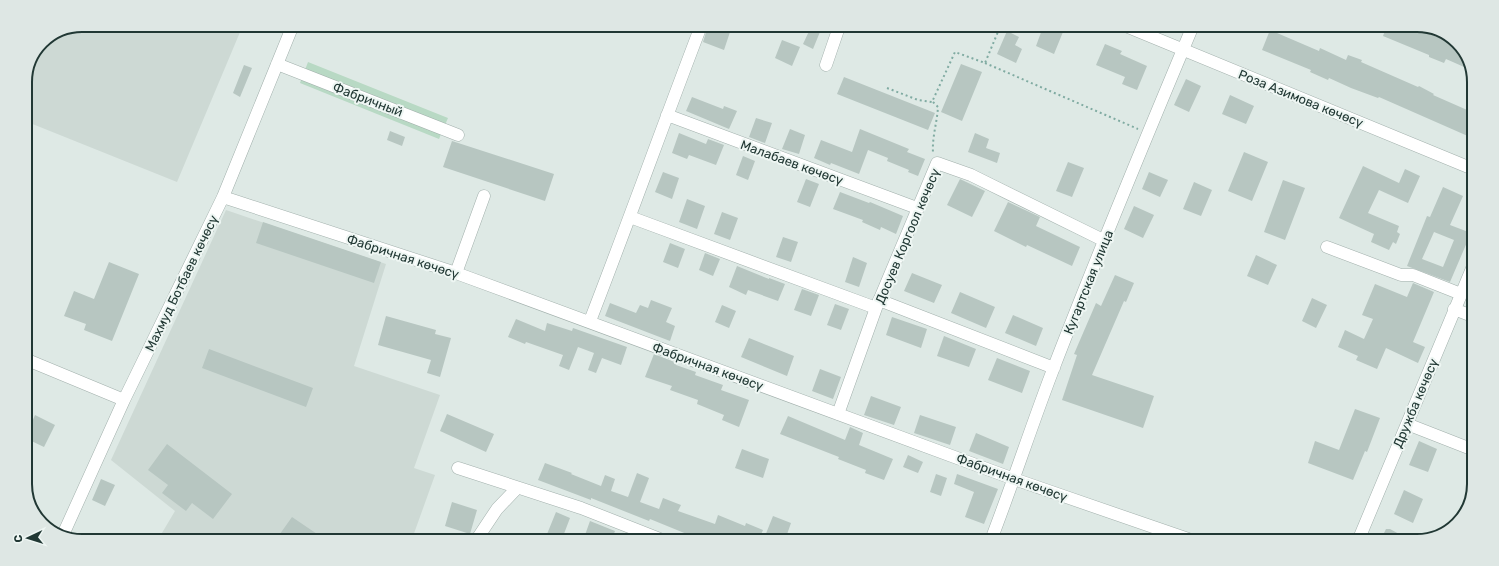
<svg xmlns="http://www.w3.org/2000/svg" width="1499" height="566" font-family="Rubik,sans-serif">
<rect width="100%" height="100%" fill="#dee9e5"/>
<path fill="#cdd9d4" d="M 82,25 L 243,25 L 177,182 L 25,121 L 25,79 L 42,42 Z
M 226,210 L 386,264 L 354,366 L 440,395 L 414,468 L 435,475 L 412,539 L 159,538 L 175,511 L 111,460 Z"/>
<path fill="#b8d9c4" d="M 308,62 L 448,118 L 439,139 L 300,83 Z"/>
<path fill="#b7c6c1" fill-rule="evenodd" d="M 708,26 L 732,26 L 724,50 L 703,42 Z
M 811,27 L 822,27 L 813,49 L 803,44 Z
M 1043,27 L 1065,27 L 1054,54 L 1036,46 Z
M 1386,28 L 1420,28 L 1427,32 L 1427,33 L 1461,46 L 1471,70 L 1446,59 L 1444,63 L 1429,57 L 1429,55 L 1383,36 Z
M 1270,30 L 1319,51 L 1320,48 L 1346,60 L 1348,55 L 1362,60 L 1361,62 L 1418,87 L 1419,86 L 1434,94 L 1433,95 L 1474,113 L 1474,130 L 1470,137 L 1379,97 L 1378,98 L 1351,88 L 1329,78 L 1328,80 L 1310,72 L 1311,70 L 1262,50 Z
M 1007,31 L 1019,37 L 1015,45 L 1022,49 L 1016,63 L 997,54 Z
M 782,40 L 800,47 L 792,66 L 775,58 Z
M 1105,44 L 1122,51 L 1120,54 L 1147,66 L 1137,90 L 1122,84 L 1125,77 L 1096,65 Z
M 961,64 L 982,72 L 962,121 L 941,112 Z
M 244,65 L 252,68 L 240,97 L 233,93 Z
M 844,77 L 935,113 L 928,130 L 837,94 Z
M 1186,79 L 1201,86 L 1189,112 L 1174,105 Z
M 1230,95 L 1254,106 L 1246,124 L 1222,114 Z
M 692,97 L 723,109 L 724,106 L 737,111 L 729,129 L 686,111 Z
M 756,118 L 772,123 L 765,143 L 749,137 Z
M 790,129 L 805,135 L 799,154 L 782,149 Z
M 860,129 L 909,149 L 907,152 L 925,159 L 918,176 L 908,172 L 909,170 L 887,161 L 888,158 L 868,150 L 859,174 L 831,163 L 830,165 L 814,158 L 821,140 L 852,152 Z
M 390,131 L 405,137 L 402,146 L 387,140 Z
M 679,133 L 706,144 L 708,139 L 724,145 L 716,165 L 689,155 L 687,159 L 672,153 Z
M 975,133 L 989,139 L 986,148 L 1000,153 L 997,163 L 968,152 Z
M 452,141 L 554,174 L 545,201 L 443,167 Z
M 1244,152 L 1268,162 L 1252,201 L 1228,191 Z
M 743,156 L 755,161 L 748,180 L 736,175 Z
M 1068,162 L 1084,168 L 1072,197 L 1056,191 Z
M 1363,166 L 1399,183 L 1405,169 L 1420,176 L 1408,203 L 1379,190 L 1368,213 L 1399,226 L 1397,232 L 1400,234 L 1396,244 L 1393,242 L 1389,250 L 1371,242 L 1374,234 L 1339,218 Z
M 663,172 L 679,178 L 672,199 L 655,192 Z
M 1149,172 L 1168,180 L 1160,197 L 1142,189 Z
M 806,179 L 819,184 L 810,207 L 797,202 Z
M 960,179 L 985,191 L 972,217 L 947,205 Z
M 1283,180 L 1305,188 L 1285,240 L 1264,232 Z
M 1194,182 L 1212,190 L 1201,216 L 1183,209 Z
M 1443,187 L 1463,196 L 1450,225 L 1471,233 L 1450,282 L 1407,266 L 1427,216 L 1430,217 ZM 1434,232 L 1454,240 L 1443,267 L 1422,259 Z
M 840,192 L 869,203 L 870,202 L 903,216 L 896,234 L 881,227 L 880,230 L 862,222 L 863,220 L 833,209 Z
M 687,199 L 705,206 L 697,229 L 679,222 Z
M 1008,202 L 1040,217 L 1036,226 L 1080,247 L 1072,266 L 1027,245 L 1026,247 L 994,231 Z
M 1134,206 L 1154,215 L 1143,238 L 1124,229 Z
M 722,212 L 738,218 L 730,240 L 714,234 Z
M 263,222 L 381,262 L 374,283 L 256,243 Z
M 783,237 L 798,242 L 791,262 L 776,257 Z
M 670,243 L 685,249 L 678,268 L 663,262 Z
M 705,253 L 720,259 L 713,276 L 699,270 Z
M 1256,255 L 1277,265 L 1268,285 L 1247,276 Z
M 853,257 L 867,263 L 859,287 L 845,282 Z
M 109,262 L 139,274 L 112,341 L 84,330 L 86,324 L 64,316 L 74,291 L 94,299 Z
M 737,266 L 769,279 L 769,278 L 785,284 L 778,301 L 748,290 L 746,295 L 729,287 Z
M 912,273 L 942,285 L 934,303 L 904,291 Z
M 1115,275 L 1134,283 L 1126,302 L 1124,301 L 1092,375 L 1154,396 L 1143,428 L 1062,400 L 1077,355 L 1074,354 L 1096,303 L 1101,306 Z
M 1413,283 L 1434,292 L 1413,342 L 1425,347 L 1418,363 L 1386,348 L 1377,369 L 1356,360 L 1358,356 L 1338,347 L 1345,330 L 1364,339 L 1373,319 L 1362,315 L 1375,284 L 1407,297 Z
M 802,289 L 819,295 L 811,316 L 794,310 Z
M 960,292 L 995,307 L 986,328 L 951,313 Z
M 1312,298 L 1327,305 L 1316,328 L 1302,321 Z
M 651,300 L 672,308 L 666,322 L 675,326 L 670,341 L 605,316 L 610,303 L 636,313 L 640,305 L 648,308 Z
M 835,304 L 849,309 L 841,330 L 827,325 Z
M 722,305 L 736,311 L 729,328 L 715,322 Z
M 1013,315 L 1043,328 L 1036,346 L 1005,333 Z
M 386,316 L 436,330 L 435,334 L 451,338 L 440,377 L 427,373 L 431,360 L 378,345 Z
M 892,317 L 927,329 L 921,348 L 886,335 Z
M 516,319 L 545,331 L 547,323 L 572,331 L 573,328 L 627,347 L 621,365 L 602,358 L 596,373 L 588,370 L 594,353 L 578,347 L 569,370 L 559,366 L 563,355 L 526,342 L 525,344 L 508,337 Z
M 944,336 L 976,349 L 969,367 L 937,356 Z
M 749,338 L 794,356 L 787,376 L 741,357 Z
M 209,349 L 313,388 L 306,407 L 202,368 Z
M 654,354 L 677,363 L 676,365 L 696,372 L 695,375 L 723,385 L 721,390 L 749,400 L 739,427 L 722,420 L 724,415 L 697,404 L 698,400 L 670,390 L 672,386 L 645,377 Z
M 997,358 L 1030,371 L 1022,393 L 988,380 Z
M 820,369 L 841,377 L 833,399 L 812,391 Z
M 871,396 L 901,407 L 894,425 L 864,415 Z
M 1355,409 L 1380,418 L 1367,452 L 1365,451 L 1353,480 L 1308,463 L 1315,441 L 1339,450 Z
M 447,414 L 494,434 L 486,452 L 440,431 Z
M 35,415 L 55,425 L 44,447 L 25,438 Z
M 920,415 L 956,427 L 950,445 L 914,433 Z
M 788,416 L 845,440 L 850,427 L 863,433 L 859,445 L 893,459 L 884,480 L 865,473 L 866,470 L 838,459 L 839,457 L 780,434 Z
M 976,433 L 1009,447 L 1003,464 L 969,451 Z
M 1419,441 L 1437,449 L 1428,472 L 1409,465 Z
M 167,444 L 232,494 L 213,519 L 192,503 L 186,511 L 162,493 L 168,485 L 148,470 Z
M 742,449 L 769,459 L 763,478 L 735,468 Z
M 908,455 L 923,462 L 918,473 L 903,467 Z
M 545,463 L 572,473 L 571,474 L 601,486 L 605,475 L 615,479 L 611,491 L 628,497 L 637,473 L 649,478 L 640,502 L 659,509 L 663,498 L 681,505 L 678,511 L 715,524 L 718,515 L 745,526 L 746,523 L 763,530 L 759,539 L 717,539 L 704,534 L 702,539 L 699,539 L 650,519 L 649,521 L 591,498 L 591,500 L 538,480 Z
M 936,474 L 947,478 L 941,496 L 930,492 Z
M 957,474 L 998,489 L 984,524 L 965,517 L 974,492 L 954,484 Z
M 101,479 L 115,485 L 105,506 L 92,500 Z
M 1404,490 L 1423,499 L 1413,523 L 1394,514 Z
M 452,502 L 477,510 L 470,534 L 445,526 Z
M 556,512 L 570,518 L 562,539 L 545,539 Z
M 773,516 L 791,523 L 785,540 L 774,540 L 765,536 Z
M 292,517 L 323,538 L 277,538 Z
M 590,521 L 615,531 L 612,539 L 596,539 L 585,535 Z
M 1386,529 L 1390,529 L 1412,541 L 1380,541 Z"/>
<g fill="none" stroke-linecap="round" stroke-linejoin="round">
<g stroke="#a2b0ac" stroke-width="13">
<path id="minor" d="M 1128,27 L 1473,169
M 277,64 L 458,135
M 826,65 L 839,27
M 667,115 L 917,208
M 223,197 L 456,273 L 1014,479 L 1191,540
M 630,217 L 876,308
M 1327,247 L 1401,275 L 1413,275 L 1461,294
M 456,273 L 484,196
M 879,300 L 1054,368
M 1454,309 L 1472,316
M 590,321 C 628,223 663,125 701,26
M 25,359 L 124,400
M 838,414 L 876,308 L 937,163 L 971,175 L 1105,241
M 1407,424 L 1471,449
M 458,468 L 581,508 L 660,539
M 62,537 L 124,400 L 223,197 L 293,25
M 477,539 L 497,509 L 517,488
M 991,540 C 1013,483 1032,424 1054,367 C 1098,253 1145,140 1192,28
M 1358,541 L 1473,266"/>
</g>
<path stroke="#80aba2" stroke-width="2" stroke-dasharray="2 3" stroke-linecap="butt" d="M 985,63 L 1138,129
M 887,88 L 918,100 L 932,102 L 955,52 L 985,63 L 1000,27
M 933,102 L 938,107 C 937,123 932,137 933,153"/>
<use href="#minor" stroke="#fff" stroke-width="12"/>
</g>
<g text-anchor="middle" stroke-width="4" stroke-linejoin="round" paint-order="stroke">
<g font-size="13" fill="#213834" stroke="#eef6f3">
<text transform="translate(1301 98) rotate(22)" y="5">Роза Азимова көчөсү</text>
<text transform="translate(368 99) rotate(21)" y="5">Фабричный</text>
<text transform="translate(792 162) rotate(20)" y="5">Малабаев көчөсү</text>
<text transform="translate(907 236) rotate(-67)" y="5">Досуев Коргоол көчөсү</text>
<text transform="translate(403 256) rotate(18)" y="5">Фабричная көчөсү</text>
<text transform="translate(1088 282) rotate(-68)" y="5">Кугартская улица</text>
<text transform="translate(181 283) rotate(-64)" y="5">Махмуд Ботбаев көчөсү</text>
<text transform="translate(708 366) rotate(20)" y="5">Фабричная көчөсү</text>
<text transform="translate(1415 403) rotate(-67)" y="5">Дружба көчөсү</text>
<text transform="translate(1012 477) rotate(20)" y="5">Фабричная көчөсү</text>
</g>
</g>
<path d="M0 0H1499V566H0ZM82 32H1417A50 50 0 0 1 1467 82V484A50 50 0 0 1 1417 534H82A50 50 0 0 1 32 484V82A50 50 0 0 1 82 32Z" fill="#dee7e4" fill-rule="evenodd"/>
<path fill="none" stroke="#213834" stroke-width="2" d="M82 32H1417A50 50 0 0 1 1467 82V484A50 50 0 0 1 1417 534H82A50 50 0 0 1 32 484V82A50 50 0 0 1 82 32Z"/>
<g transform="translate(28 538) rotate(266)" stroke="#eef6f3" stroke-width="3" paint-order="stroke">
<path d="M0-3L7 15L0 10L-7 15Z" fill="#213834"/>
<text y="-6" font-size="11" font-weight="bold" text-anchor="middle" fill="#213834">С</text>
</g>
</svg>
